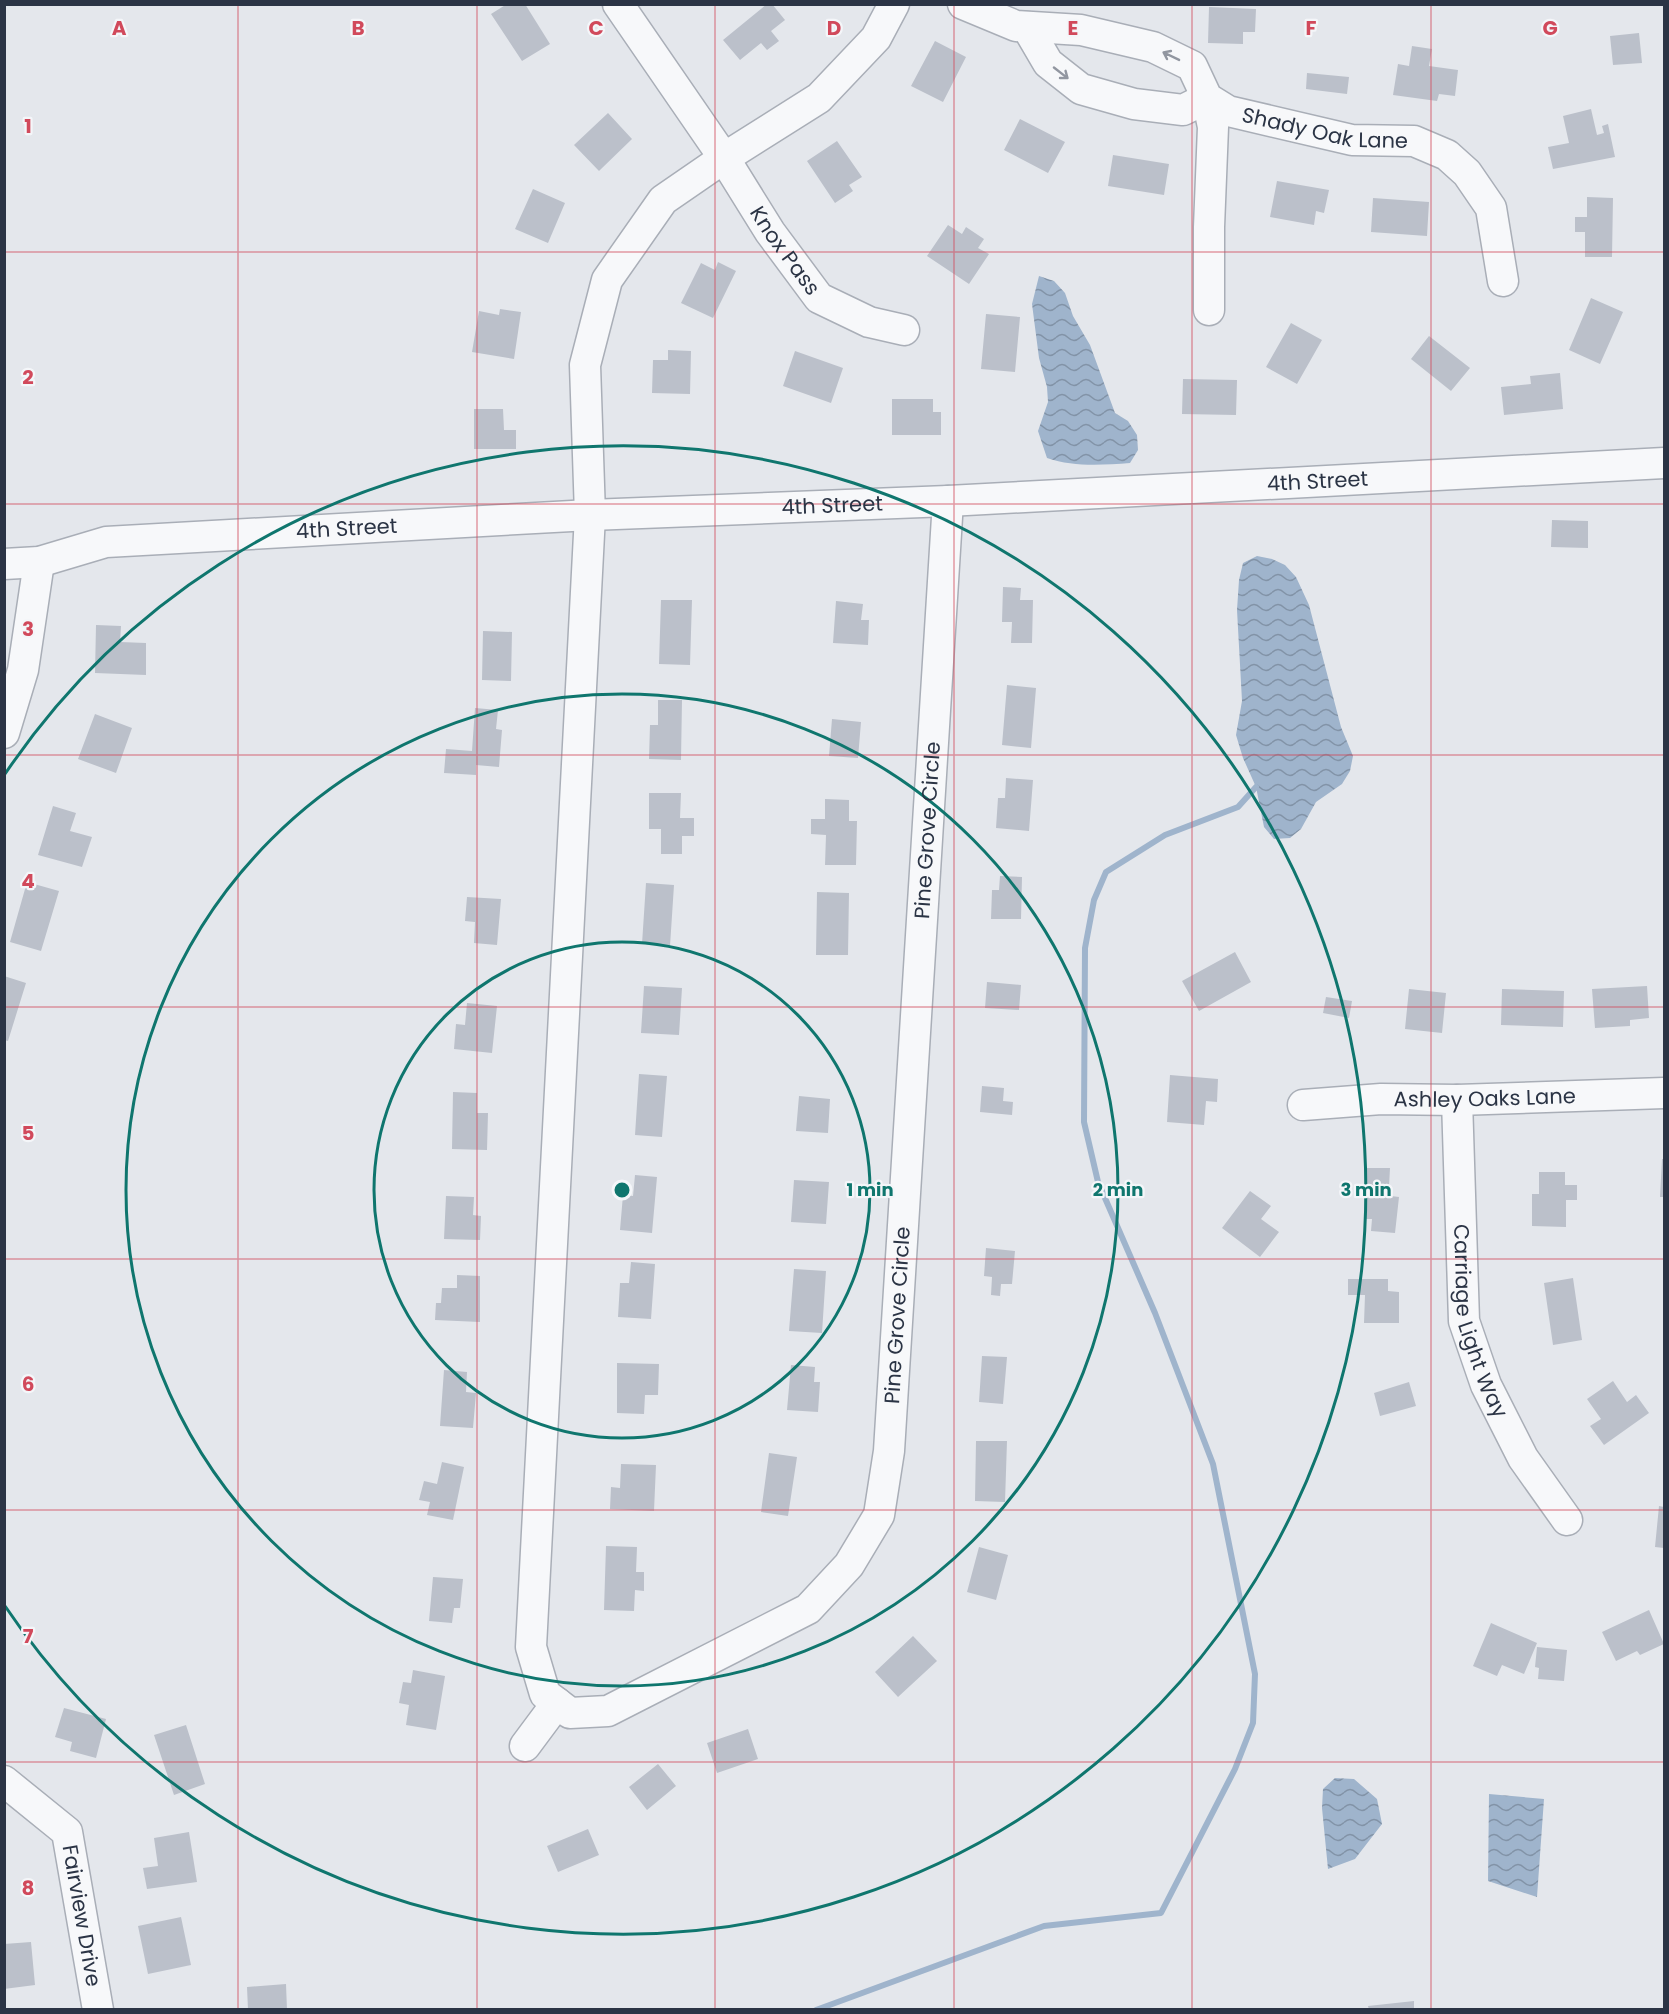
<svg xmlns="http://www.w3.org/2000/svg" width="1669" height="2014" font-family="Poppins,sans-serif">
<defs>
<pattern id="water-waves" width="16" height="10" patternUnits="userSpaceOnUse" patternTransform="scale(1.5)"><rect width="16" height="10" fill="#9fb4cc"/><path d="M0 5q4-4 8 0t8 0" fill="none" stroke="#8293a7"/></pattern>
</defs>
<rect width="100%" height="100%" fill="#e4e7ec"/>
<path fill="url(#water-waves)" d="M 1039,276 L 1054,281 L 1065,293 L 1073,316 L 1090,345 L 1115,413 L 1128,421 L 1137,435 L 1138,450 L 1130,463 C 1102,465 1073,467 1047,458 L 1038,431 L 1048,402 L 1047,387 L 1039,358 L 1032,304 Z
M 1257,556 L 1272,559 L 1285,565 L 1296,577 L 1309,605 L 1341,727 L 1353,756 L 1350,771 L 1342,784 L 1316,802 L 1301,829 L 1290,838 L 1274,839 L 1264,827 L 1256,787 L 1243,758 L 1236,735 L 1242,701 L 1237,610 L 1239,580 L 1243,563 Z
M 1335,1778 L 1354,1779 L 1377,1799 L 1382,1824 L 1355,1859 L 1328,1869 L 1322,1808 L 1323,1789 Z
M 1489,1794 L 1544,1799 L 1537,1897 L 1488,1881 Z"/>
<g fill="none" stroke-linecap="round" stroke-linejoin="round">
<path stroke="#9fb4cc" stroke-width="6" d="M 816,2010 L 1044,1926 L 1161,1913 L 1235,1769 L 1253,1723 L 1255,1674 L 1213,1464 L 1155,1313 L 1098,1182 L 1084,1122 L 1085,948 L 1094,900 L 1106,872 L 1165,835 L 1238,807 L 1256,787"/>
</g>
<path fill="#bbc0ca" d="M 507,4 L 525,4 L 550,44 L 522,61 L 491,14 Z
M 767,4 L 772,4 L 785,20 L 771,31 L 779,41 L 767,50 L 761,43 L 740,60 L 723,40 Z
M 1209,7 L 1256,9 L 1255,32 L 1243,32 L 1243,44 L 1208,43 Z
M 1639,33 L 1642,63 L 1613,65 L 1610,36 Z
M 935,41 L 966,57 L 943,102 L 911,86 Z
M 1412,46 L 1432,49 L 1429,66 L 1458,70 L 1455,96 L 1439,94 L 1437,101 L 1393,95 L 1398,64 L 1409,66 Z
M 1307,73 L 1349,77 L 1347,94 L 1306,89 Z
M 1591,109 L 1597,135 L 1604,133 L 1602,126 L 1608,124 L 1615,157 L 1553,169 L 1548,147 L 1569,143 L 1563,116 Z
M 608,113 L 632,139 L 599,171 L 574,145 Z
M 1020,119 L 1065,142 L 1048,173 L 1004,150 Z
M 837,141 L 862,177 L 849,185 L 853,191 L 835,203 L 807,161 Z
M 1113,155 L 1169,164 L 1164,195 L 1108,186 Z
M 1277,181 L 1329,190 L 1324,213 L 1316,211 L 1314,225 L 1270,217 Z
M 533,189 L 565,203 L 548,243 L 515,229 Z
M 1587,197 L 1613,198 L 1612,257 L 1585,257 L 1585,232 L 1575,232 L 1575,217 L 1587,217 Z
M 1373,198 L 1429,202 L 1427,236 L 1371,232 Z
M 948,225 L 962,234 L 966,227 L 984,239 L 978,248 L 989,254 L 969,284 L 927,256 Z
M 718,262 L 736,271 L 713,318 L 681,303 L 701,263 L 715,270 Z
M 1591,298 L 1623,312 L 1600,364 L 1569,350 Z
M 500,309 L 521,312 L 514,359 L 472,352 L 479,311 L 499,315 Z
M 986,314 L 1020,317 L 1015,372 L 981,369 Z
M 1291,323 L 1322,340 L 1297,384 L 1266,367 Z
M 1429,336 L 1470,368 L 1451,391 L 1411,359 Z
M 668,350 L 691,351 L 690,394 L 652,393 L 653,360 L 668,360 Z
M 795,351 L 843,368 L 831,403 L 783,386 Z
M 1560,373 L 1563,409 L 1504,415 L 1501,387 L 1531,384 L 1530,376 Z
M 1183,379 L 1237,380 L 1236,415 L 1182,414 Z
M 892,399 L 933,399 L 933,412 L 941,412 L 941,435 L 892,435 Z
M 474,409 L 503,409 L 504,430 L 516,430 L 516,449 L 474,449 Z
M 1552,520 L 1588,521 L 1588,548 L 1551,547 Z
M 1003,587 L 1021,588 L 1020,600 L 1033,600 L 1032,643 L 1011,643 L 1012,622 L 1002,622 Z
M 661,600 L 692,600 L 690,665 L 659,664 Z
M 836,601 L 863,604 L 861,620 L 869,620 L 868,645 L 833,643 Z
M 96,625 L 121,626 L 120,642 L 146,643 L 146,675 L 95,673 Z
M 483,631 L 512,632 L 511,681 L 482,680 Z
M 1007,685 L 1036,688 L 1031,748 L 1002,745 Z
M 658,700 L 682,700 L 681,760 L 649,759 L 650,725 L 658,725 Z
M 475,708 L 498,710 L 496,729 L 502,730 L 499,767 L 476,765 L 476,775 L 444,773 L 446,749 L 472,751 Z
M 95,714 L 132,728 L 116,773 L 78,759 Z
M 832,719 L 861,722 L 858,758 L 829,756 Z
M 1006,778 L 1033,780 L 1029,831 L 996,828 L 998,798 L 1005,798 Z
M 649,793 L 681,793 L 680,818 L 694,818 L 694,836 L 682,836 L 682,854 L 661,854 L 661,829 L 649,829 Z
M 825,799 L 849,800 L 849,821 L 857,821 L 856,865 L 825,865 L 826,835 L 811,834 L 811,819 L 825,819 Z
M 53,806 L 76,813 L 70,831 L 92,837 L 82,867 L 38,855 Z
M 1000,876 L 1022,877 L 1021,919 L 991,919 L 992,890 L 999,890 Z
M 27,882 L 59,891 L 41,951 L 10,942 Z
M 646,883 L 674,885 L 670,946 L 642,944 Z
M 817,892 L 849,893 L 848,955 L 816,955 Z
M 467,897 L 501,899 L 497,945 L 474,943 L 475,922 L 465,921 Z
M 1235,952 L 1251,982 L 1199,1011 L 1182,981 Z
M 4,976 L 26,983 L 8,1041 L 4,1040 Z
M 987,982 L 1021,985 L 1019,1010 L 985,1008 Z
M 644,986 L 682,988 L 679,1035 L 641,1033 Z
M 1647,986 L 1649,1018 L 1630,1020 L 1630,1026 L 1595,1028 L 1592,989 Z
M 1409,989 L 1446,993 L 1442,1033 L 1405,1029 Z
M 1502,989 L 1564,991 L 1563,1027 L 1501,1025 Z
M 1326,997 L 1352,1001 L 1349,1018 L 1323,1013 Z
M 467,1003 L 497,1006 L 492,1053 L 454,1049 L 456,1024 L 465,1025 Z
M 639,1074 L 667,1076 L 662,1137 L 635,1135 Z
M 1170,1075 L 1218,1079 L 1217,1102 L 1206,1101 L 1204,1125 L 1167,1122 Z
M 982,1086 L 1004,1088 L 1003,1101 L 1013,1102 L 1012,1115 L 980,1112 Z
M 453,1092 L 477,1093 L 477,1113 L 488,1113 L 487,1150 L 452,1149 Z
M 799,1096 L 830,1099 L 828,1133 L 796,1131 Z
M 1662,1159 L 1664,1159 L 1664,1197 L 1660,1197 Z
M 1366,1168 L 1390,1168 L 1389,1187 L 1365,1187 Z
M 1539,1172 L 1565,1172 L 1565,1185 L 1577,1185 L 1577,1200 L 1566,1200 L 1566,1227 L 1532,1226 L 1532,1194 L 1539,1194 Z
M 635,1175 L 657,1177 L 652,1233 L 620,1230 L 623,1195 L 633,1196 Z
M 794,1180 L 829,1182 L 826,1224 L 791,1222 Z
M 1250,1191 L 1271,1206 L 1261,1219 L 1279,1232 L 1260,1257 L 1222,1228 Z
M 1367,1193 L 1399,1197 L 1395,1233 L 1371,1231 L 1372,1219 L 1364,1219 Z
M 446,1196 L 474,1197 L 473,1215 L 481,1216 L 480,1240 L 444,1239 Z
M 986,1248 L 1015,1251 L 1012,1284 L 1001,1284 L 1000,1296 L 991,1295 L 992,1277 L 984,1276 Z
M 631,1262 L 655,1264 L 651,1319 L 618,1317 L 620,1283 L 629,1283 Z
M 794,1269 L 826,1271 L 822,1333 L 789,1331 Z
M 457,1275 L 480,1276 L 480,1322 L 435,1320 L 436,1303 L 441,1303 L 442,1288 L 457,1288 Z
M 1573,1278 L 1582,1340 L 1553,1345 L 1544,1283 Z
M 1348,1279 L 1388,1279 L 1388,1291 L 1399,1292 L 1399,1323 L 1364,1323 L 1365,1295 L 1348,1295 Z
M 982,1356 L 1007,1357 L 1003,1404 L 979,1402 Z
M 617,1363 L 659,1364 L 658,1395 L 645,1395 L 644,1414 L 617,1413 Z
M 791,1365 L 815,1367 L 814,1382 L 820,1382 L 818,1412 L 787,1410 Z
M 444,1370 L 467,1372 L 466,1392 L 476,1393 L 473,1428 L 440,1426 Z
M 1613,1381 L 1627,1402 L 1636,1395 L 1649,1413 L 1604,1445 L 1590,1426 L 1601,1419 L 1587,1399 Z
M 1409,1382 L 1416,1406 L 1380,1416 L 1374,1393 Z
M 976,1441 L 1007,1441 L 1005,1502 L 975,1501 Z
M 769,1453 L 797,1457 L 788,1516 L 761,1512 Z
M 442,1462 L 464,1467 L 453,1520 L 427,1515 L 430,1502 L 419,1500 L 424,1481 L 437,1484 Z
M 621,1464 L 656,1465 L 654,1511 L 610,1509 L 611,1487 L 620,1488 Z
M 1659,1506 L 1664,1507 L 1664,1548 L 1655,1547 Z
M 606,1546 L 637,1547 L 636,1572 L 644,1572 L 644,1591 L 635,1590 L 634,1611 L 604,1610 Z
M 979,1547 L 1008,1555 L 996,1600 L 967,1592 Z
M 433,1577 L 463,1579 L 460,1608 L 454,1608 L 452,1623 L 429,1621 Z
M 1649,1610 L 1664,1644 L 1640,1655 L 1637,1651 L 1616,1661 L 1602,1632 Z
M 1491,1623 L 1537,1643 L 1524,1674 L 1502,1665 L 1497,1676 L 1473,1666 Z
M 913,1636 L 937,1661 L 898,1697 L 875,1672 Z
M 1537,1647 L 1567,1650 L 1564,1681 L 1538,1679 L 1539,1668 L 1535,1667 Z
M 413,1670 L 445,1676 L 436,1730 L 406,1725 L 409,1705 L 399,1703 L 403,1682 L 411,1683 Z
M 64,1708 L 106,1719 L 96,1758 L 70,1751 L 72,1742 L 55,1737 Z
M 186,1725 L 205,1784 L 174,1795 L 154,1735 Z
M 748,1729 L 758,1759 L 717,1773 L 707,1743 Z
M 658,1764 L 676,1786 L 647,1810 L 629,1787 Z
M 588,1829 L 599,1855 L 558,1872 L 547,1846 Z
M 189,1832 L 197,1882 L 147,1889 L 143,1868 L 158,1866 L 154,1838 Z
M 181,1917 L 191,1965 L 148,1974 L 138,1926 Z
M 31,1942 L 35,1985 L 4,1989 L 4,1944 Z
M 286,1984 L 287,2010 L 248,2010 L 247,1987 Z
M 1414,2001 L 1414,2010 L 1369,2010 L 1368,2006 Z"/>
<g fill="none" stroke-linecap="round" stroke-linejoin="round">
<g stroke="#a9aeb7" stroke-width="33">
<g id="minor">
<path id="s1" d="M 618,4 L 724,158 L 770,232 L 819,298 L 869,322 L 904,330"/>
<path id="s2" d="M 894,4 L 876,38 L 819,98 L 724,158 L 663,200 L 607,280 L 585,365 L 590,515 L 531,1647 L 545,1694 L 570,1713 L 608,1711 L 808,1609 L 849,1565 L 879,1515 L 889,1451 L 948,501"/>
<path id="s3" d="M 963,4 L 1016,26 L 1081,30 L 1153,47 L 1192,66 L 1207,98 L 1228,111 L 1352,140 L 1414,141 L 1447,155 L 1467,173 L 1491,208 L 1503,281"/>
<path d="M 1027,27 L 1048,63 L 1081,89 L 1134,104 L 1183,110 L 1207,98"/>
<path d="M 1207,98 L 1213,127 L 1209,227 L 1209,310"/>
<path id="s4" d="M 4,564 L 39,562 L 106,542 L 590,515 L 948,501 L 1664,463"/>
<path d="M 4,733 L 23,670 L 39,562"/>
<path id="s5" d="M 1457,1100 L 1464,1321 L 1486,1385 L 1523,1458 L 1567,1520"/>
<path id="s6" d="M 1303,1105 L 1381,1099 L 1457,1100 L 1664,1093"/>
<path d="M 525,1746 L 557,1703"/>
<path id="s7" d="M 4,1781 L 67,1832 L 98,2010"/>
</g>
</g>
<use href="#minor" stroke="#f7f8fa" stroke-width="30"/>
</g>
<defs><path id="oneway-shaft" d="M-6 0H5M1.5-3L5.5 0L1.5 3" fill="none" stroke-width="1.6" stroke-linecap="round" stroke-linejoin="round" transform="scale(1.5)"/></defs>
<g stroke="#9196a0">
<use href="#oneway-shaft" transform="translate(1171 56) rotate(-154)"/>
<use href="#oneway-shaft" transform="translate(1061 73) rotate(38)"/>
</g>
<path fill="none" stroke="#d1495b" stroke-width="1.5" stroke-opacity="0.55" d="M 238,4 L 238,2010M 477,4 L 477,2010M 715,4 L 715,2010M 954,4 L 954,2010M 1192,4 L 1192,2010M 1431,4 L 1431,2010M 4,252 L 1664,252M 4,504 L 1664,504M 4,755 L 1664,755M 4,1007 L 1664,1007M 4,1259 L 1664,1259M 4,1510 L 1664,1510M 4,1762 L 1664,1762"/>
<g fill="none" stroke="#0f766e" stroke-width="3">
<circle cx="622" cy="1190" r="248"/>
<circle cx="622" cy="1190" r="496"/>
<path d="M5 774A744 744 0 1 1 5 1606"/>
</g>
<g text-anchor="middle" stroke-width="4.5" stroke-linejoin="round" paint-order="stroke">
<g font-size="21" fill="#2b3445" stroke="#f4f6f9">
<text dy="7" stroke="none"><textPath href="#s3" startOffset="399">Shady Oak Lane</textPath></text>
<text dy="7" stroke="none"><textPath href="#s1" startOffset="298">Knox Pass</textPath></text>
<text dy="7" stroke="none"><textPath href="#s4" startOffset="1318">4th Street</textPath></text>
<text dy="7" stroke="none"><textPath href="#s4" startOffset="832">4th Street</textPath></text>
<text dy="7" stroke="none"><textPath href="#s4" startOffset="346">4th Street</textPath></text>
<text dy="7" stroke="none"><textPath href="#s2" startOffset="2925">Pine Grove Circle</textPath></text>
<text dy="7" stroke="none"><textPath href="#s6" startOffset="182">Ashley Oaks Lane</textPath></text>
<text dy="7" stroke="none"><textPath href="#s2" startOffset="2439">Pine Grove Circle</textPath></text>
<text dy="7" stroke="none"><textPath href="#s5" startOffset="224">Carriage Light Way</textPath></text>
<text dy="7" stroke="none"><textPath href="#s7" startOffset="166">Fairview Drive</textPath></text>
</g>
</g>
<g font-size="20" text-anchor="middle" font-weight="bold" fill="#d1495b" stroke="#f4f6f9" stroke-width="4.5" stroke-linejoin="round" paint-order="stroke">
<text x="119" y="35">A</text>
<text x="358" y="35">B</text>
<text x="596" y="35">C</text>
<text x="834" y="35">D</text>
<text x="1073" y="35">E</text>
<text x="1311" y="35">F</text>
<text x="1550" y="35">G</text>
<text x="28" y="133">1</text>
<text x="28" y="384">2</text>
<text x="28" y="636">3</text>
<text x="28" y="888">4</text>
<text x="28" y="1140">5</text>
<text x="28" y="1391">6</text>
<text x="28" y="1643">7</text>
<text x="28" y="1895">8</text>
</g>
<circle cx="622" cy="1190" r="9" fill="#0f766e" stroke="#f4f6f9" stroke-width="3"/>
<g font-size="18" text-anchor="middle" font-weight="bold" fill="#0f766e" stroke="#f4f6f9" stroke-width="4.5" stroke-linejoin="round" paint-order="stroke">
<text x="870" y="1196">1 min</text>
<text x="1118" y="1196">2 min</text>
<text x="1366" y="1196">3 min</text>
</g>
<rect width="1669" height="2014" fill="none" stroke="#2b3445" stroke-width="12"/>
</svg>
